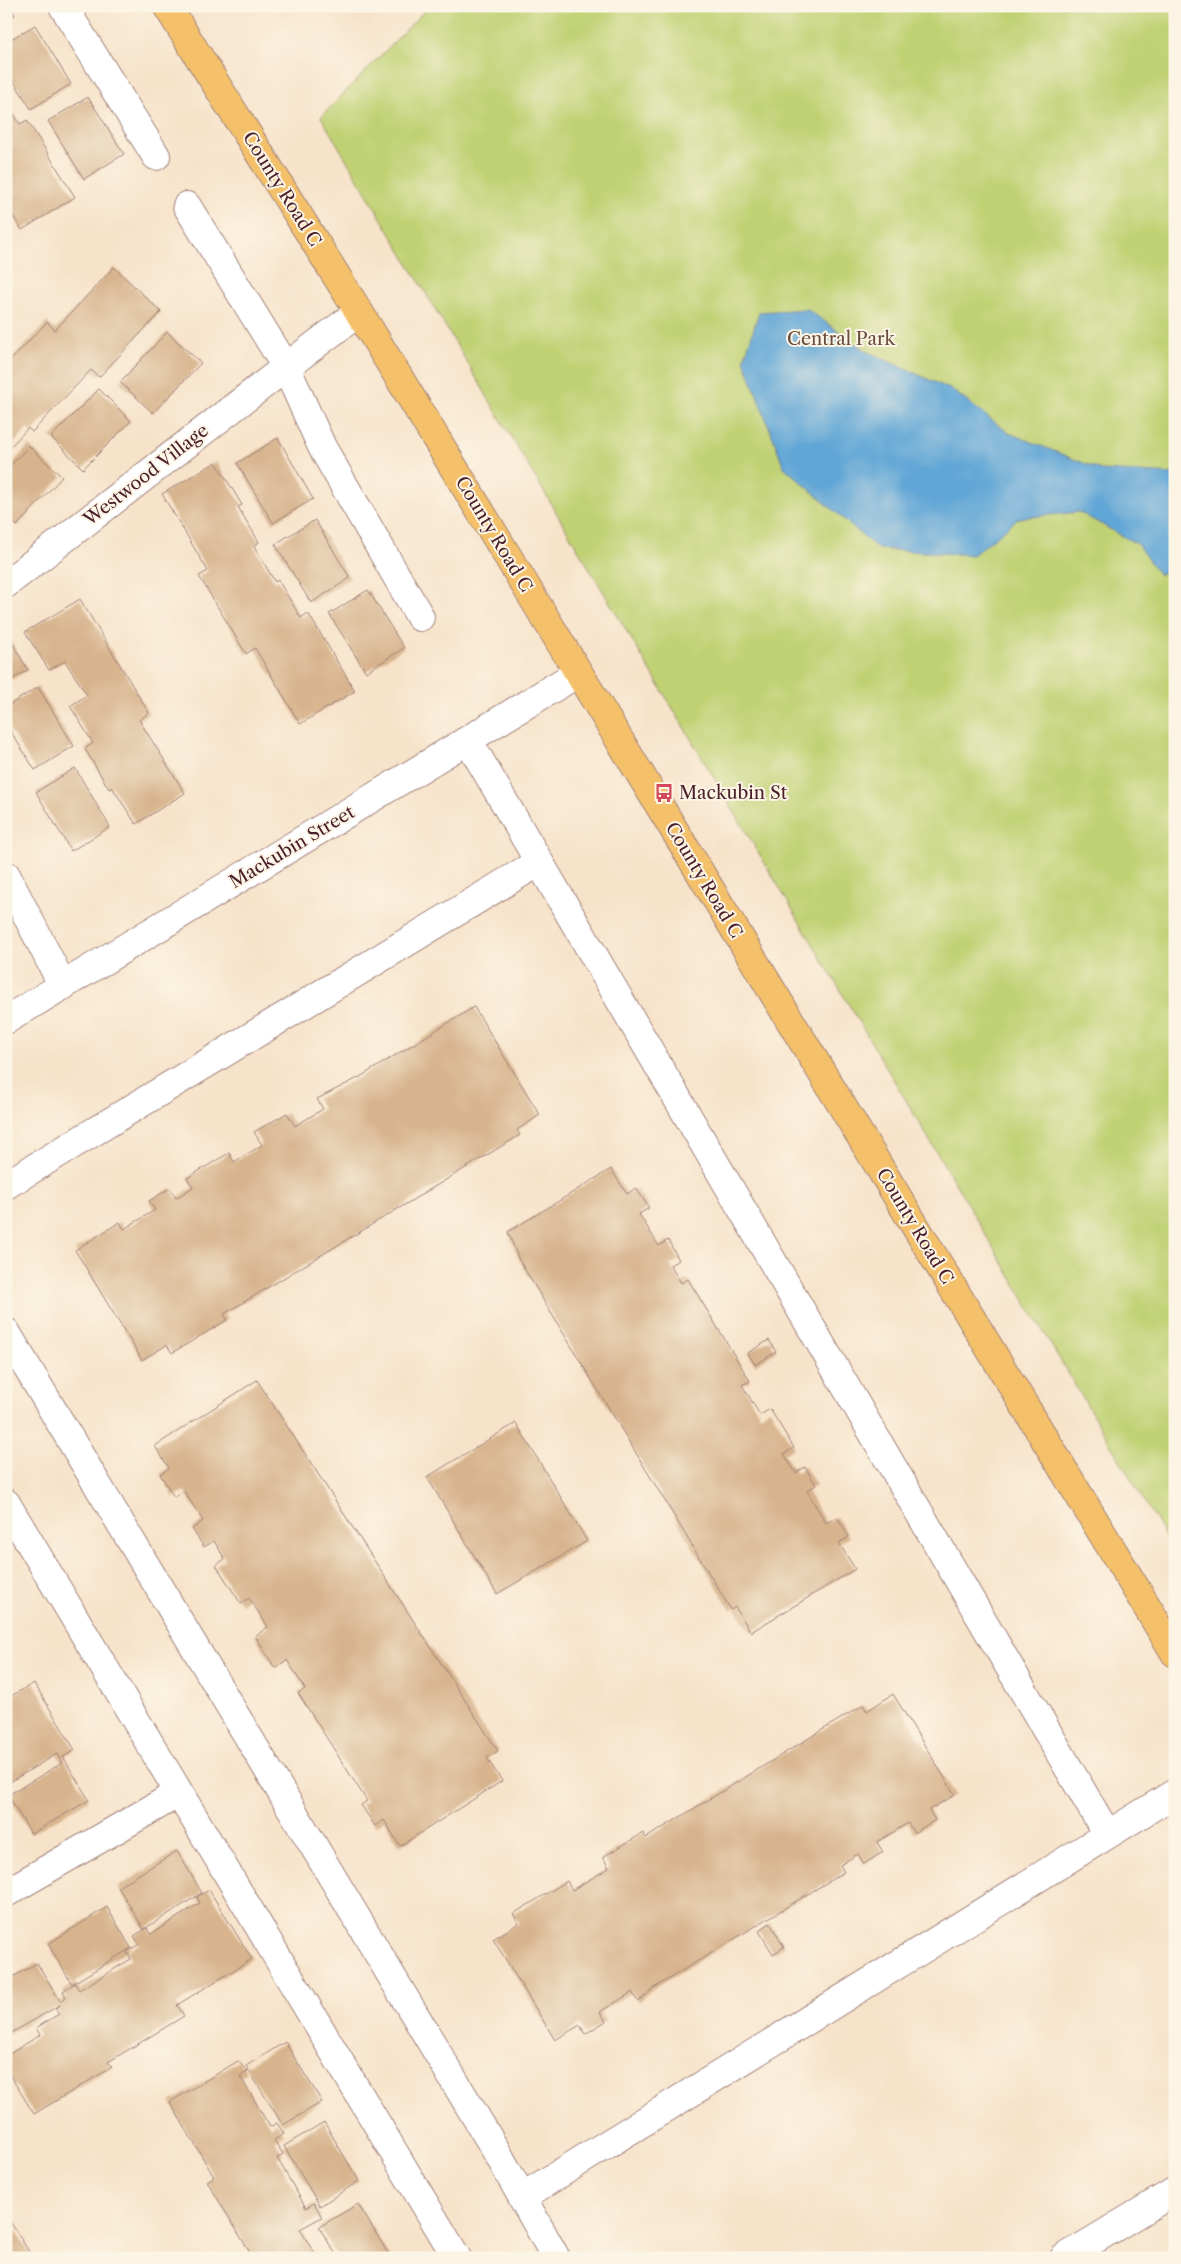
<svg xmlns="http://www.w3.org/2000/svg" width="1181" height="2264" font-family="'Libre Caslon Text',serif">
<rect width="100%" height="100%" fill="#fcf5e5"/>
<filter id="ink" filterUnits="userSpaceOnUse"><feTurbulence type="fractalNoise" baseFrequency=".02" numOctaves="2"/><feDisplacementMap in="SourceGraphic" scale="10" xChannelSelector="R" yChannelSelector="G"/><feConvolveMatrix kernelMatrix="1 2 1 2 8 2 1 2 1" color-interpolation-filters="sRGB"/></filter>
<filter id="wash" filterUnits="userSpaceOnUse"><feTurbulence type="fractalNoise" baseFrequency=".0096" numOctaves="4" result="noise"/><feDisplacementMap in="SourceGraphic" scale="20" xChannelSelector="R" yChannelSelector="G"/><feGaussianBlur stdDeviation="1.12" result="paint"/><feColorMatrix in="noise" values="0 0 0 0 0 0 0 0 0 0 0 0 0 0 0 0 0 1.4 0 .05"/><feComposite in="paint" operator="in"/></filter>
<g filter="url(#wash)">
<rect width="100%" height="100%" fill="#f7e3ca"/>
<path fill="#c0d173" stroke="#85784f" d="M 429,6 L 1175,6 L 1175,1553 L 321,117 Z"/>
<path fill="#61a6d6" stroke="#566280" d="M 807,309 L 866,351 L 952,390 L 1009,433 L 1101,470 L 1175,474 L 1175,569 L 1159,575 L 1137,544 L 1079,512 L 1019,518 L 973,555 L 878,549 L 784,467 L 744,360 L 759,312 Z"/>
<g id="blocks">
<path fill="#d7b48d" d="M 6,6 L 10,6 L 15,15 L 6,20 Z
M 35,25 L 71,84 L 31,109 L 6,69 L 6,42 Z
M 88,97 L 124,154 L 84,179 L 48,121 Z
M 6,101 L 20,124 L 27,120 L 75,197 L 22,230 L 6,205 Z
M 114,267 L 161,312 L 99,377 L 91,370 L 32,432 L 28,428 L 8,449 L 6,365 L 47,322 L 55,330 Z
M 167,332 L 201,363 L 153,413 L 120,382 Z
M 99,389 L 131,421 L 83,469 L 51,437 Z
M 278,438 L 313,499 L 273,523 L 237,463 Z
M 29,446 L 62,477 L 17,526 L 6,516 L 6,470 Z
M 216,462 L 242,505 L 238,507 L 259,542 L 254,546 L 275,582 L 278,580 L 301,618 L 308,613 L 355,691 L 300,724 L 255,648 L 246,654 L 199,576 L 208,571 L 162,494 Z
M 315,520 L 350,578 L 311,603 L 275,544 Z
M 368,590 L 404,648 L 366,672 L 329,614 Z
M 80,599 L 149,713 L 139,720 L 185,793 L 136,824 L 112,787 L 109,789 L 85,749 L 93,743 L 70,706 L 87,695 L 65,661 L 49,670 L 25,632 Z
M 10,639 L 28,670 L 6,683 L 6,642 Z
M 38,687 L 74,746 L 35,770 L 6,724 L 6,707 Z
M 75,768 L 110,827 L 71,851 L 36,792 Z
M 474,1007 L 540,1115 L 517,1130 L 520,1135 L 224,1314 L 227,1320 L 172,1353 L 167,1345 L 142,1360 L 75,1250 L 120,1222 L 124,1229 L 155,1210 L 149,1201 L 170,1188 L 176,1198 L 193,1187 L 187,1178 L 229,1153 L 234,1162 L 262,1145 L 254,1132 L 287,1113 L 295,1126 L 323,1109 L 317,1099 L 360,1077 Z
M 611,1169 L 627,1194 L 636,1188 L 649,1208 L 639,1214 L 659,1246 L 668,1240 L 679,1260 L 670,1265 L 681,1283 L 688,1279 L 750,1381 L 742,1385 L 760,1415 L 770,1409 L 794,1448 L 784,1454 L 796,1473 L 805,1467 L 816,1485 L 807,1491 L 826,1523 L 837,1517 L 849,1537 L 839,1543 L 855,1569 L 751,1632 L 735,1607 L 731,1610 L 519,1260 L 508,1232 Z
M 769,1340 L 776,1352 L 755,1365 L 748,1353 Z
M 257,1380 L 498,1751 L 487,1758 L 502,1781 L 400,1846 L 384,1820 L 375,1826 L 361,1805 L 367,1801 L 298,1693 L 305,1689 L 287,1660 L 275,1668 L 255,1636 L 268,1627 L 249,1598 L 241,1604 L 216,1565 L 225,1559 L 214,1541 L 204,1547 L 192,1529 L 203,1521 L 184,1491 L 174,1497 L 160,1474 L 169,1468 L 155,1446 Z
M 516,1423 L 587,1541 L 497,1594 L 427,1477 Z
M 34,1683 L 75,1750 L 63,1757 L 89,1800 L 31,1834 L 8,1795 L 62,1763 L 57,1754 L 6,1784 L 6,1699 Z
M 893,1694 L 955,1795 L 929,1810 L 935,1820 L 914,1833 L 908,1823 L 877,1842 L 883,1852 L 864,1864 L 858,1854 L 840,1865 L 844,1872 L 654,1988 L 638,2002 L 632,1992 L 600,2012 L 606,2021 L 585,2034 L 580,2025 L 555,2040 L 493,1939 L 519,1923 L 513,1914 L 567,1881 L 572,1890 L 609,1868 L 603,1857 L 643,1833 L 646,1838 L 863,1705 L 867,1711 Z
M 177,1851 L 202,1893 L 144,1929 L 118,1887 Z
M 209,1890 L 252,1959 L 177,2005 L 184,2016 L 108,2062 L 112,2067 L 34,2114 L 6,2069 L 6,2056 L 40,2035 L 36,2028 L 59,2014 L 55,2008 L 60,2005 L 6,2036 L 6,1981 L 37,1963 L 60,2001 L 66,1997 L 63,1991 L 75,1983 L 79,1990 L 131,1959 L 127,1952 L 139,1944 L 134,1936 L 147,1928 L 151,1934 L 200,1903 L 197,1897 Z
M 107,1907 L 131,1948 L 72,1984 L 48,1944 Z
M 770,1923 L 784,1947 L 773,1954 L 759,1931 Z
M 285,2042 L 322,2102 L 283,2125 L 246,2066 Z
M 238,2061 L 248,2072 L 240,2076 L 270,2127 L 277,2123 L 284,2134 L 274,2140 L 283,2154 L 277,2158 L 306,2208 L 314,2203 L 322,2217 L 300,2229 L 317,2258 L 249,2258 L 252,2256 L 207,2181 L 214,2177 L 170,2102 Z
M 324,2122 L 359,2181 L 320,2206 L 284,2146 Z
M 358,2204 L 391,2258 L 338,2258 L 319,2227 Z
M 6,2215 L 33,2258 L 6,2258 Z"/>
</g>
</g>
<g filter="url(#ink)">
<use href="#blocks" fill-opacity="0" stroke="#a0817a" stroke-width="1"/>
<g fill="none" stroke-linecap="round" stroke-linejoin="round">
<g stroke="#a0817a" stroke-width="30">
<path id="minor" d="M 63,6 L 156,156
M 187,206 L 286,367 L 322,447 L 420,617
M 6,584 L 286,367 L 359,312
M 468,740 L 1107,1834
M 6,875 L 63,986
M 6,1020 L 578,673
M 6,1185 L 539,862
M 6,1332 L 498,2154 L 556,2258
M 6,1503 L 457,2258
M 6,1893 L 179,1793
M 522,2197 L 1175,1793
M 1064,2258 L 1175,2191"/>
</g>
<g stroke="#a0817a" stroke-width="30">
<path id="major" d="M 167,6 L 359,312 L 1175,1653"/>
</g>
<use href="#minor" stroke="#fff" stroke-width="28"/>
<use href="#major" stroke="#f4c16b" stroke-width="28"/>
</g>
</g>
<defs>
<g id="bus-bare" transform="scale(1.5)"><path d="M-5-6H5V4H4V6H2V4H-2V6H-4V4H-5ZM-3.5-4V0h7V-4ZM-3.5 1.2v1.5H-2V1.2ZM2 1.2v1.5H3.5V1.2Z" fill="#d1495b" stroke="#fcf5e5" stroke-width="2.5" paint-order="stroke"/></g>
</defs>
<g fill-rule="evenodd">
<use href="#bus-bare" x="664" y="793"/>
</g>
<g text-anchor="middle" stroke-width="4" stroke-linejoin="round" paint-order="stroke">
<g font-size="18" fill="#4a1f2b" stroke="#fcf5e5">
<text transform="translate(282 189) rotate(58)" y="6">County Road C</text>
<text transform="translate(146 475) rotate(-38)" y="6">Westwood Village</text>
<text transform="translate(494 534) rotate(59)" y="6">County Road C</text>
<text transform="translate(292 847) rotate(-31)" y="6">Mackubin Street</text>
<text transform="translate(704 880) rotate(59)" y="6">County Road C</text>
<text transform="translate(915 1226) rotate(59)" y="6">County Road C</text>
</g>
<g font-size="18" fill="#684c3d" stroke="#fcf5e5">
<text x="841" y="345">Central Park</text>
</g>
<g font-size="18" fill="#4a1f2b" stroke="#fcf5e5" text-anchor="start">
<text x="679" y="799">Mackubin St</text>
</g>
</g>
<rect width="1181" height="2264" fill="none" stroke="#fcf5e5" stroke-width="25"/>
</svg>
